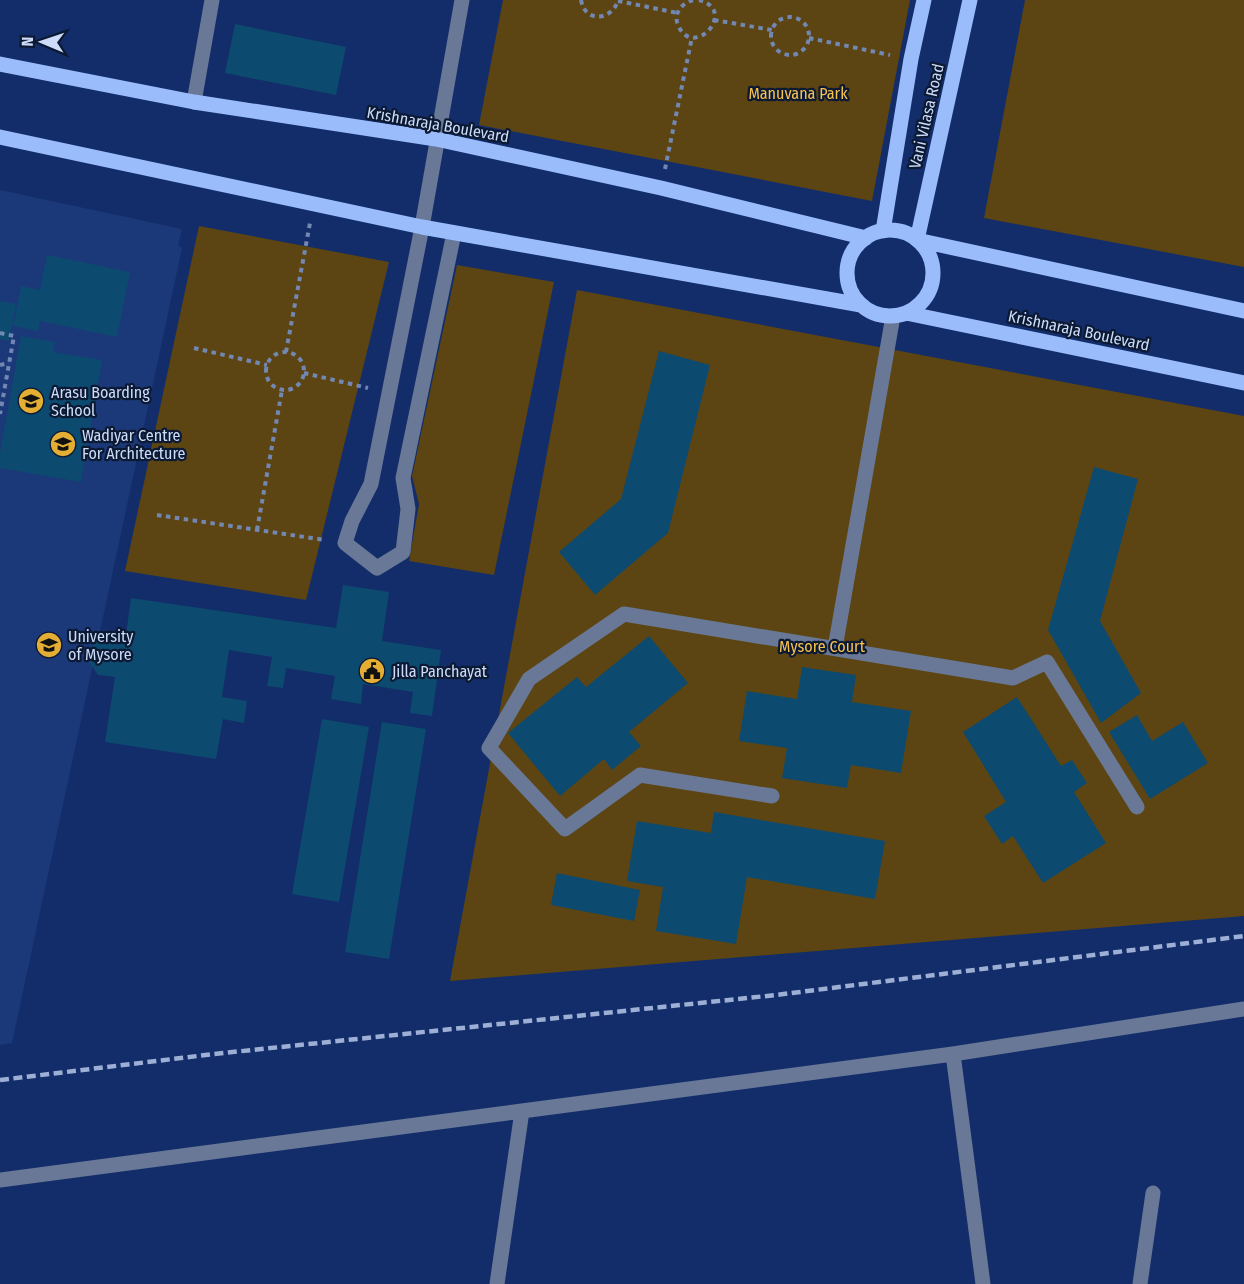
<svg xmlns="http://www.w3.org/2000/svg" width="1244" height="1284" font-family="'Fira Sans Condensed',sans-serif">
<rect width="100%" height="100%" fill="#122d69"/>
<path fill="#1b3979" d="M 0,190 L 182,229 L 178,246 L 182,248 L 12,1043 L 0,1045 Z"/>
<path fill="#5c4513" d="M 503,0 L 910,0 L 872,201 L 479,125 Z
M 1025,0 L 1244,0 L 1244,267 L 984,218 Z
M 199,226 L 389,262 L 306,600 L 125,571 Z
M 457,265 L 554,282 L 494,575 L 409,561 L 419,504 L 412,476 Z
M 577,290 L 1244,416 L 1244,916 L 450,981 Z"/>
<path fill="#0d4a70" d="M 235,24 L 346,47 L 336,95 L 225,73 Z
M 47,255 L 130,272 L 117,337 L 40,321 L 38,331 L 13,326 L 21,286 L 40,290 Z
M 0,301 L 16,304 L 9,341 L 0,339 Z
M 21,336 L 55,342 L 53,352 L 102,360 L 81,482 L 0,468 L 0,453 Z
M 659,351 L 710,365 L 668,533 L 595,595 L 559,552 L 621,499 Z
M 1094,467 L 1138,479 L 1100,621 L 1141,693 L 1101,723 L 1048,630 Z
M 343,585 L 389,592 L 382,641 L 441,650 L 432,716 L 410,713 L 413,692 L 363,684 L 361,704 L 331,699 L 335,676 L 286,668 L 283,688 L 267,686 L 272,657 L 229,650 L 222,697 L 247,701 L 244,723 L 223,719 L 216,759 L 105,742 L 115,677 L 98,675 L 89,662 L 90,648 L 98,638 L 125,642 L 131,598 L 336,628 Z
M 649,636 L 688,683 L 629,732 L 641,746 L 612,770 L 604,759 L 560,796 L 508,733 L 577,677 L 586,687 Z
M 802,667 L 856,675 L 852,702 L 911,711 L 901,773 L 851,765 L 847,788 L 782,778 L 787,748 L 739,741 L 747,691 L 797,699 Z
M 1017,697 L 1061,766 L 1072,760 L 1087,783 L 1074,792 L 1106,843 L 1043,883 L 1013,836 L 1002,844 L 984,816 L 1006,802 L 963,732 Z
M 1137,715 L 1152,741 L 1183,722 L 1208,763 L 1150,799 L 1109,732 Z
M 322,719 L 369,727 L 339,902 L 292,894 Z
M 382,722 L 426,729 L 389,959 L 345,952 Z
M 714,812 L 885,841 L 875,899 L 747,877 L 736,944 L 656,931 L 663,887 L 627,881 L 637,821 L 711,833 Z
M 557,873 L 640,890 L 634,921 L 551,905 Z"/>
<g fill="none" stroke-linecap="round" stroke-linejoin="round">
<path stroke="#7387b3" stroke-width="4" stroke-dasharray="4.5 4.5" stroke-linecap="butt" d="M 581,0 C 585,23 611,21 618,1
M 693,0 C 682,3 673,13 678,25 C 693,61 739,10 699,0
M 618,1 L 678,13
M771 36a19 19 0 1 1 38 0a19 19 0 1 1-38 0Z
M 714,20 L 772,30
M 809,38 L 890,55
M 665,169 L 692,37
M 0,333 L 14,336 L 0,414
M 194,348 L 267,365
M 286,352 L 310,223
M266 371a19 19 0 1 1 38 0a19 19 0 1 1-38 0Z
M 0,365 L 9,363
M 304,373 L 368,388
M 157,515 L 325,540
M 257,530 L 282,390"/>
<path stroke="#687896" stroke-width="15" d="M 194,102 L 212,0
M 454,233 L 403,478 L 408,509 L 403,552 L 377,568 L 345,543 L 352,521 L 371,484 L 422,227 L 462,0
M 835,648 L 893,316
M 772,796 L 640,775 L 565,829 L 489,748 L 529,679 L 624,614 L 1013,678 L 1047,662 L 1137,807
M 953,1054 L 983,1284
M 0,1180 L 522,1111
M 497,1284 L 522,1111 L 953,1054 L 1244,1009
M 1140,1284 L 1153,1193"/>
<path stroke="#9bbcfb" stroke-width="15" d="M 970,0 L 917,240 L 1244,311
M 0,64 L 194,102 L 436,139 L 661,188 L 866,238
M 0,137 L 422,227 L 861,305
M847 273a43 43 0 1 1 86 0a43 43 0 1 1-86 0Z
M 883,231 L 911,59 L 924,0
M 906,313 L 1244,383"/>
<path stroke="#9dafd4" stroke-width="4.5" stroke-dasharray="9 4.5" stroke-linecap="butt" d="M 0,1080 L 214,1054 L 776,995 L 1244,936"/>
</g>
<defs>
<g id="school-disc" transform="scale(1.35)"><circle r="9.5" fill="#e4ae35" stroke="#0c1933"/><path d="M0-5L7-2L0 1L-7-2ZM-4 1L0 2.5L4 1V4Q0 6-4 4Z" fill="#111"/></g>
<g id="university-disc" transform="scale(1.35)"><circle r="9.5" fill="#e4ae35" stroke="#0c1933"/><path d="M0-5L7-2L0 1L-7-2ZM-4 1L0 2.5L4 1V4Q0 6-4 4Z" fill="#111"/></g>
<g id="civic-disc" transform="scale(1.35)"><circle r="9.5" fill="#e4ae35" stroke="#0c1933"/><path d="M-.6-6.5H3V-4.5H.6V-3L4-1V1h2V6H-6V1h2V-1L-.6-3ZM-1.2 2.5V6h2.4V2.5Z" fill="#111"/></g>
</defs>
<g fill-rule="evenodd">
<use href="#school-disc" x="31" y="401"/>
<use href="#university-disc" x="63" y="444"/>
<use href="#university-disc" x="49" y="645"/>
<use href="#civic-disc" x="372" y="671"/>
</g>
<g text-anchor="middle" stroke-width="4.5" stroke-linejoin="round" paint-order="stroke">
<g font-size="16" fill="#f8c24d" stroke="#0c1933">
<text x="798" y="99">Manuvana Park</text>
<text x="822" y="652">Mysore Court</text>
</g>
<g font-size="16" fill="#cddcf9" stroke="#0c1933">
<text transform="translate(926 116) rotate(-77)" y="6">Vani Vilasa Road</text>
<text transform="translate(438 124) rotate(10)" y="6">Krishnaraja Boulevard</text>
<text transform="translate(1079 330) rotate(12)" y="6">Krishnaraja Boulevard</text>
</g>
<g font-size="16" fill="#cddcf9" stroke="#0c1933" text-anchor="start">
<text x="51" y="398">Arasu Boarding<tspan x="51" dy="18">School</tspan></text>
<text x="82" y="441">Wadiyar Centre<tspan x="82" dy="18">For Architecture</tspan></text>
<text x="68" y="642">University<tspan x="68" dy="18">of Mysore</tspan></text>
<text x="392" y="677">Jilla Panchayat</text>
</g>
</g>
<g transform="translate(42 42) rotate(272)" stroke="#0c1933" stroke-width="4.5" paint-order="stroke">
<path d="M0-4.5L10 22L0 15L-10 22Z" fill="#cddcf9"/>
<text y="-9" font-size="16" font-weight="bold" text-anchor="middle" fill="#cddcf9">N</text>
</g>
</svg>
